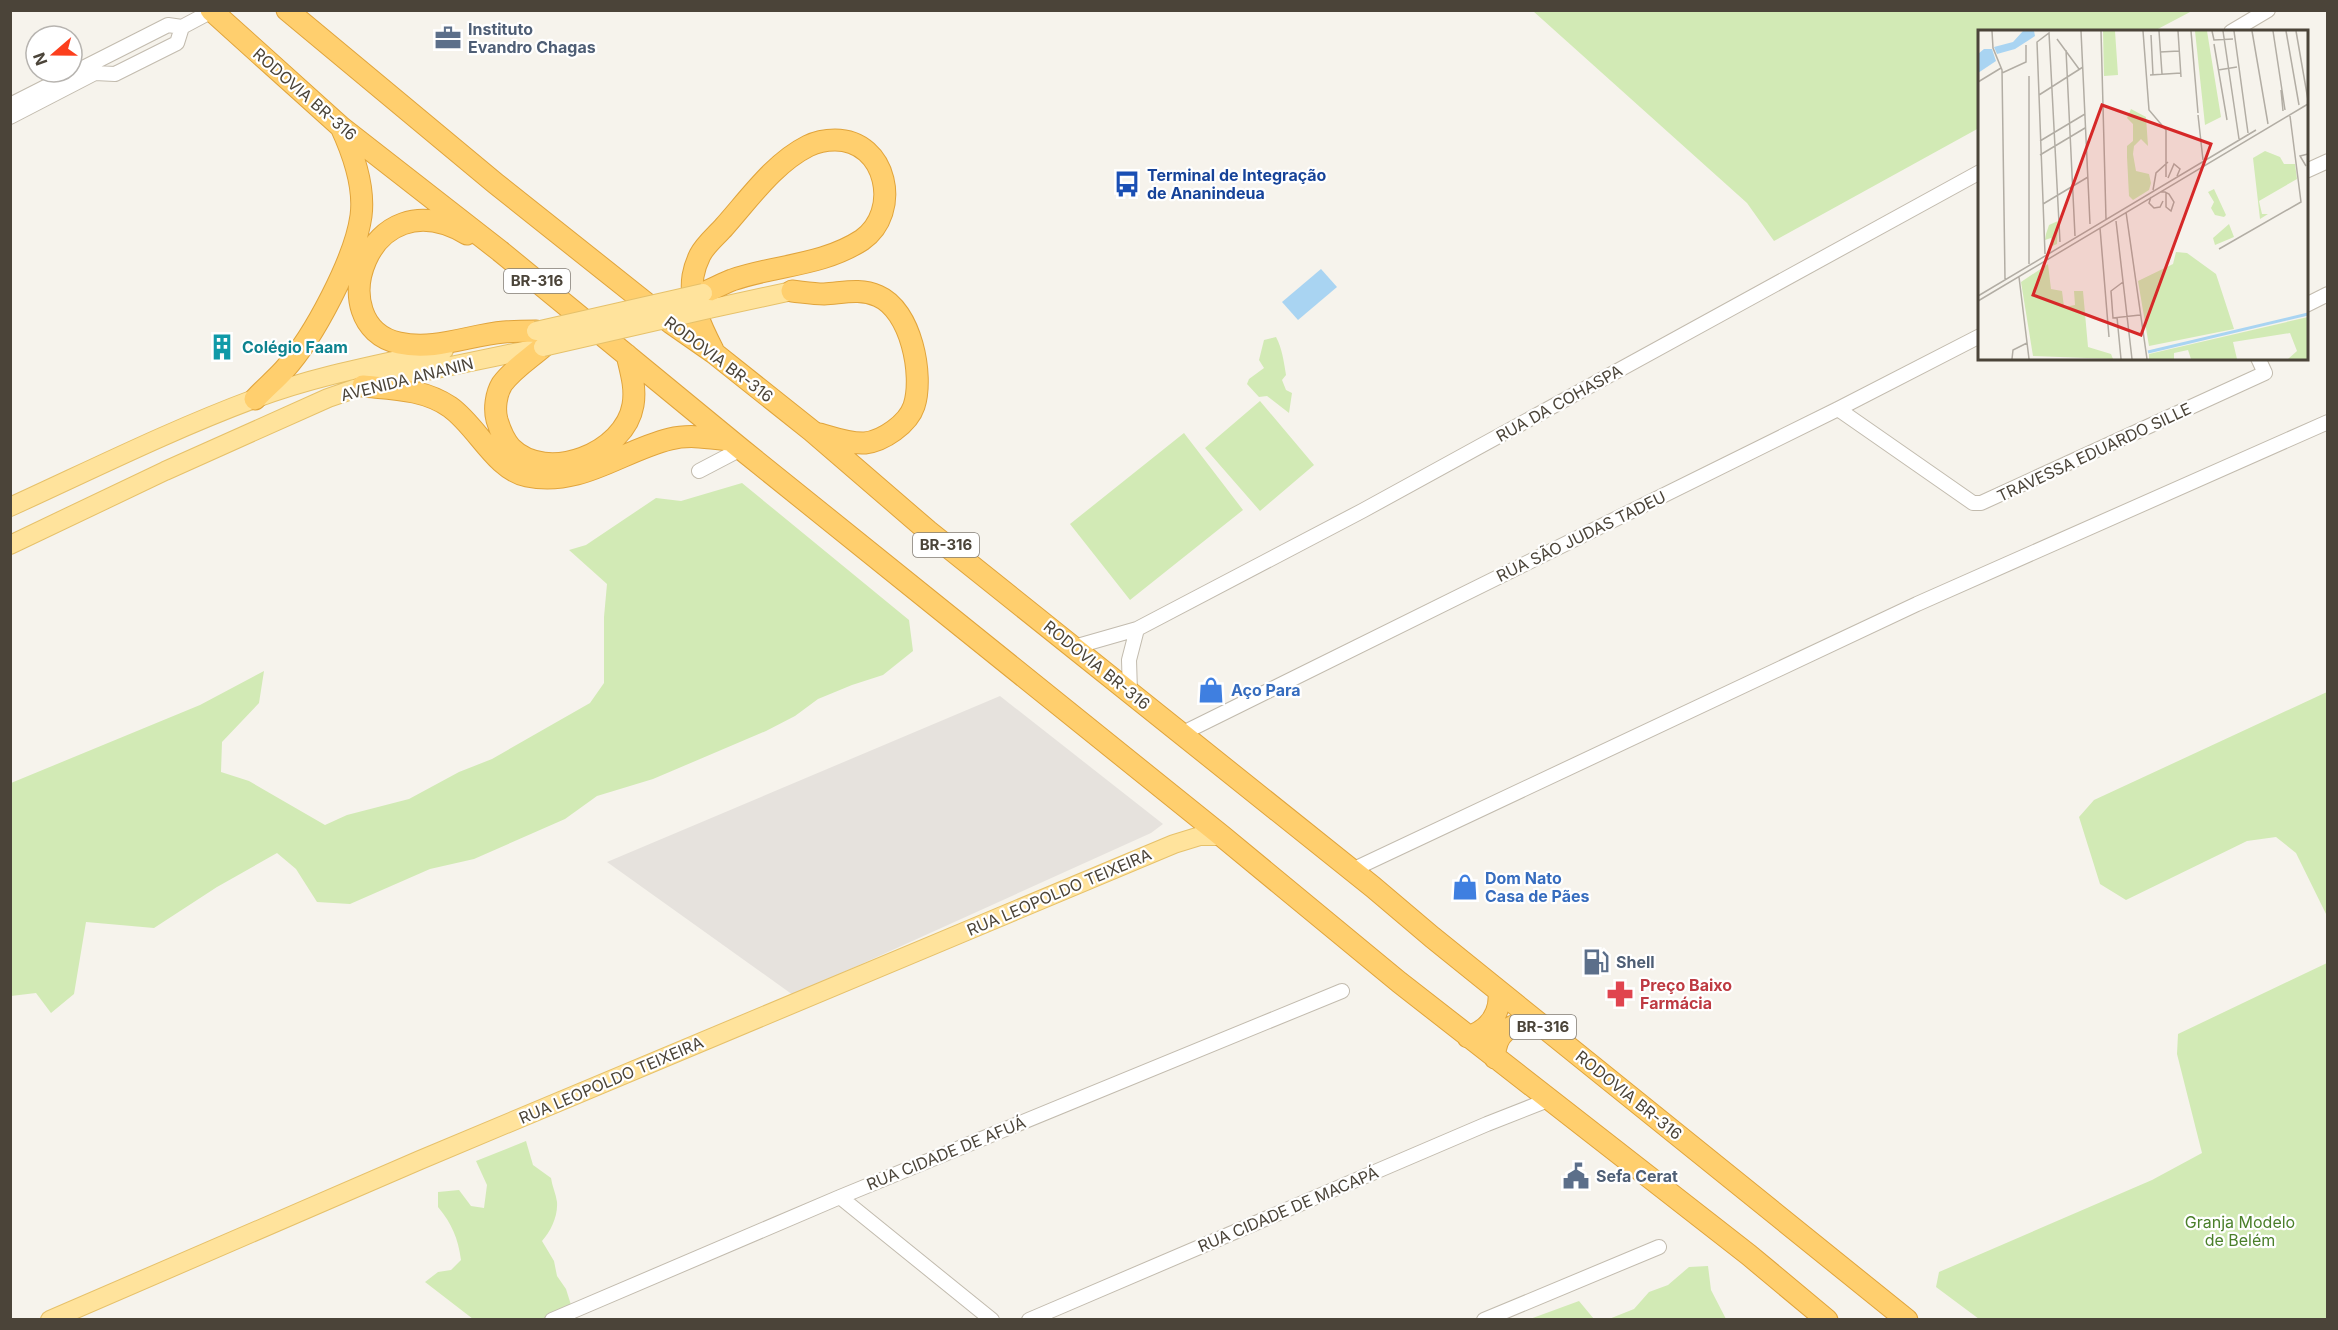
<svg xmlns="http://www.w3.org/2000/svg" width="2338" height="1330" font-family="Inter,sans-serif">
<rect width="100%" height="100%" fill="#f6f3ec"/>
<path fill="#e6e2dd" d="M 1000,696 L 1163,824 L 1151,833 L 793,995 L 607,862 Z"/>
<path fill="#d2eab5" d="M 1533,11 L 2192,11 L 2154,31 L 1980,32 L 1979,128 L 1774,241 L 1747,203 Z
M 1276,337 C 1282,348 1284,362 1286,375 L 1282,380 L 1286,390 L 1292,393 L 1289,413 L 1267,396 L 1259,397 L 1247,384 L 1249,379 L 1264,368 L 1259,360 L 1264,340 Z
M 1260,401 L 1314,465 L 1260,511 L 1205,448 Z
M 1184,433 L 1243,510 L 1130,600 L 1070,524 Z
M 742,483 L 909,620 L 913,651 L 883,675 L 852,685 L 818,699 L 795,716 L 766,731 L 653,779 L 597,796 L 565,819 L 474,859 L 430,869 L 350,904 L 317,902 L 296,869 L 277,853 L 217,887 L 154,928 L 86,922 L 74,994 L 51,1013 L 36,993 L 11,996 L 11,783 L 200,705 L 264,671 L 259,703 L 222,742 L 221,772 L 249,781 L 325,825 L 347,815 L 409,799 L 459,772 L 492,759 L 590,703 L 604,683 L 604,617 L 607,584 L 569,550 L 586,545 L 656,498 L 681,501 Z
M 2327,692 L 2327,916 L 2296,853 L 2276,837 L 2247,841 L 2126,900 L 2100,884 L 2079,817 L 2094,800 Z
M 2327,963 L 2327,1319 L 1979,1319 L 1936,1287 L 1939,1272 L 2152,1180 L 2202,1153 L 2177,1054 L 2178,1034 Z
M 526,1141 L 533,1165 L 551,1178 C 552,1186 556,1194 557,1202 C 558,1216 551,1231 542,1241 L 554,1261 L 557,1276 L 566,1289 L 571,1305 L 556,1315 L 541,1319 L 473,1319 L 425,1282 L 438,1272 L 451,1270 L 461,1260 C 458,1238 452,1224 438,1207 L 438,1192 L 459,1190 L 471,1206 L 484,1208 L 487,1185 L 476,1161 Z
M 1708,1266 L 1711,1290 L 1726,1319 L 1609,1319 L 1634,1309 L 1649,1292 L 1668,1285 L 1689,1267 Z
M 1579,1301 L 1594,1319 L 1530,1319 Z"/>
<path fill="#a9d4f2" d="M 1321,269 L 1337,287 L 1298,320 L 1282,302 Z"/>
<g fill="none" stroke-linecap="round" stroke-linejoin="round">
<g stroke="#c2bbae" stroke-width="16">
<path id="minor" d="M 2231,32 L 2268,10
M 10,105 L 168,25 L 182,27 L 212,11
M 10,117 L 95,73 L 115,74 L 177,43 L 182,27
M 2306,171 L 2328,161
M 2306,305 L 2328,294
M 1838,409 L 1973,503 L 1981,503 L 2265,373 L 2258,358
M 699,471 L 741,449
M 1074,647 L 1137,629 L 1362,511 L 1980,172
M 1130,692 L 1129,660 L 1137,629
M 1181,734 L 1838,409 L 1980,336
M 1352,870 L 1917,604 L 2328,422
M 840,1197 L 992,1320
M 552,1320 L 840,1197 L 1342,991
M 1029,1320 L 1487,1124 L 1548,1100
M 1484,1320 L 1659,1247"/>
</g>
<g stroke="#e6c16a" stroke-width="20">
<path id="major" d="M 709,309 L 792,291
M 10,507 C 91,470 171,430 254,399 C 315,376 380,364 444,350
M 10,545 L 165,471 L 328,398 L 363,386 L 417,373 L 543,347
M 50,1320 L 420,1160 L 1174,844 L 1200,836 L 1222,836"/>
</g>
<g stroke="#e0a43c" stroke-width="23">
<path id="highway" d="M 211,10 L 341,127 L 500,251 L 741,449 L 1222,836 L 1399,982 L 1749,1255 L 1827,1320
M 287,10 L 495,183 L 671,323 L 714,353 L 812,431 L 928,531 L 1373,887 L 1432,937 L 1907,1320
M 467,234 C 367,175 320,326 399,343 C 435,351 469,335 504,332 C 514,331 525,331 536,331
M 792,291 C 802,292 813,294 824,294 C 843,293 860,288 878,296 C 911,310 924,375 914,406 C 908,424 883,441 865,443 C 850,444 834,438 820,434
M 703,293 C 713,289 722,284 732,280 C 775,265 822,266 862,240 C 902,212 887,140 835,140 C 826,140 816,142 808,146 C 774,163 749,199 724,227 C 716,236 705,245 700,255 C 697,261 694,270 693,276 C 689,302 701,327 713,350
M 543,347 C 529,359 513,369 502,384 C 496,394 494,409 497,420 C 500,430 504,440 511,448 C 547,484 625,453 633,405 C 636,388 631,372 627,355
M 363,386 C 393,389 424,389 450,407 C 477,426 496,470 527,476 C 581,487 621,451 670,439 C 690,434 710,438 729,440
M 255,399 C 264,389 275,380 284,370 C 314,337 355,259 361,216 C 365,186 353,153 341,127
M 1468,1037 C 1489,1030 1501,1014 1499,991
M 1495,1058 C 1494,1032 1511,1025 1533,1019"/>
</g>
<use href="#minor" stroke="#fff" stroke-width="14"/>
<use href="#major" stroke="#ffe39c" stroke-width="18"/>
<use href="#highway" stroke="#ffcf6e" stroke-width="21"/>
<g stroke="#e6c16a" stroke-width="20" stroke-linecap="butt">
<path id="major-bridge" d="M 536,331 L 703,293
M 543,347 L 709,309"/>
</g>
<use href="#major-bridge" stroke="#ffe39c" stroke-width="18"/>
</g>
<defs>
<g id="office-bare" transform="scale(2.07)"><path d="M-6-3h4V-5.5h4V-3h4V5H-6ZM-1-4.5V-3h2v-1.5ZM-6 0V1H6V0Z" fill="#5c6f8a" stroke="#fff" stroke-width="2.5" paint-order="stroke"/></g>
<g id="bus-bare" transform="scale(2.07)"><path d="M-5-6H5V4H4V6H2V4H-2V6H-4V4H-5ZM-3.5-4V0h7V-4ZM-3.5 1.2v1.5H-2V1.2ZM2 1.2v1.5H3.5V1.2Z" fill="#1a4fb4" stroke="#fff" stroke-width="2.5" paint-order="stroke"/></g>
<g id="building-bare" transform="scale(2.07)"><path d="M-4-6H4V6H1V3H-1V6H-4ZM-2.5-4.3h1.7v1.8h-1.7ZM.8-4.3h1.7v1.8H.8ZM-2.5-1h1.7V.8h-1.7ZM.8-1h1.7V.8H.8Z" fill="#0f9aa8" stroke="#fff" stroke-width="2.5" paint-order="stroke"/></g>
<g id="shop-bare" transform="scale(2.07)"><path d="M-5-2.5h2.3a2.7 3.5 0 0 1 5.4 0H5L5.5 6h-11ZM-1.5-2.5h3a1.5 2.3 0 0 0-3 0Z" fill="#3f7fe0" stroke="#fff" stroke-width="2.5" paint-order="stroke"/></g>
<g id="fuel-bare" transform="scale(2.07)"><path d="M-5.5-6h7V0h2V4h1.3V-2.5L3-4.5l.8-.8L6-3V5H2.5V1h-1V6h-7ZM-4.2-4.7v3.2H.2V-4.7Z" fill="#5c6f8a" stroke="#fff" stroke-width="2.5" paint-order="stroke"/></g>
<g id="pharmacy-bare" transform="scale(2.07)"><path d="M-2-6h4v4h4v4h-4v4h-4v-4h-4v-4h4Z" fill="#e0444e" stroke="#fff" stroke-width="2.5" paint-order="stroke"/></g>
<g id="civic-bare" transform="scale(2.07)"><path d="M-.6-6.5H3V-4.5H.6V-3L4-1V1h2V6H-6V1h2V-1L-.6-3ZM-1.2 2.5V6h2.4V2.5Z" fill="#5c6f8a" stroke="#fff" stroke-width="2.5" paint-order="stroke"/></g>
</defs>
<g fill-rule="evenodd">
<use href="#office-bare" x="448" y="38"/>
<use href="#bus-bare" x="1127" y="184"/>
<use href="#building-bare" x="222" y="347"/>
<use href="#shop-bare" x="1211" y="690"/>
<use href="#shop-bare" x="1465" y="887"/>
<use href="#fuel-bare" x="1596" y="962"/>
<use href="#pharmacy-bare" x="1620" y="994"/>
<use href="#civic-bare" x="1576" y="1176"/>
</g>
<g text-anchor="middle" stroke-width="4.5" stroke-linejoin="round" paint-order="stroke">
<g fill="#fff" stroke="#817c74" stroke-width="1.5">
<rect x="504" y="269" width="66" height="24" rx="4.5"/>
<rect x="913" y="533" width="66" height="24" rx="4.5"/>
<rect x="1510" y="1015" width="66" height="24" rx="4.5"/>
</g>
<g font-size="15" font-weight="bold" fill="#4b4439">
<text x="537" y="286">BR-316</text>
<text x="946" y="550">BR-316</text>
<text x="1543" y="1032">BR-316</text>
</g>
<g font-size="16" font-weight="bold" fill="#4e5e75" stroke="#fff" text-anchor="start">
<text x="468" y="35">Instituto<tspan x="468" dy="18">Evandro Chagas</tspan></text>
<text x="1616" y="968">Shell</text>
<text x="1596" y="1182">Sefa Cerat</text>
</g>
<g font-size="16" fill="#4b4439" stroke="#fff">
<text transform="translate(305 94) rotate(41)" y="6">RODOVIA BR-316</text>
<text transform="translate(719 359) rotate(37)" y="6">RODOVIA BR-316</text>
<text transform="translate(407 379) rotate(-14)" y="6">AVENIDA ANANIN</text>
<text transform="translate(1559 403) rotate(-29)" y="6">RUA DA COHASPA</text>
<text transform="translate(2094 452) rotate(-25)" y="6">TRAVESSA EDUARDO SILLE</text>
<text transform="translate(1581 536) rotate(-26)" y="6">RUA SÃO JUDAS TADEU</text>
<text transform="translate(1097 665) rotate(39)" y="6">RODOVIA BR-316</text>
<text transform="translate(1059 892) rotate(-23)" y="6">RUA LEOPOLDO TEIXEIRA</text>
<text transform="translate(611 1080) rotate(-23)" y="6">RUA LEOPOLDO TEIXEIRA</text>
<text transform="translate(1629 1095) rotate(39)" y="6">RODOVIA BR-316</text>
<text transform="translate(946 1153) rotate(-22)" y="6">RUA CIDADE DE AFUÁ</text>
<text transform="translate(1288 1209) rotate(-23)" y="6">RUA CIDADE DE MACAPÁ</text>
</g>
<g font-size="16" font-weight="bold" fill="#164399" stroke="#fff" text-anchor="start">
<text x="1147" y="181">Terminal de Integração<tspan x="1147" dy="18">de Ananindeua</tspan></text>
</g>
<g font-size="16" font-weight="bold" fill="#0d838f" stroke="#fff" text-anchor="start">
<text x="242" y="353">Colégio Faam</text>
</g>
<g font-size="16" font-weight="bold" fill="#366cbe" stroke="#fff" text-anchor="start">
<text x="1231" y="696">Aço Para</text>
<text x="1485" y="884">Dom Nato<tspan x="1485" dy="18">Casa de Pães</tspan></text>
</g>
<g font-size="16" font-weight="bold" fill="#be3a42" stroke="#fff" text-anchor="start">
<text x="1640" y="991">Preço Baixo<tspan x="1640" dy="18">Farmácia</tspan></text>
</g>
<g font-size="16" fill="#4a7f2a" stroke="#fff">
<text x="2240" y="1228">Granja Modelo<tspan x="2240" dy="18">de Belém</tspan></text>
</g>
</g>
<g transform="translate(1978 30)">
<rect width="330" height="330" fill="#f6f3ec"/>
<path d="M 125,1 L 137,1 L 140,45 L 126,46 ZM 217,1 L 229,1 L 243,87 L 227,95 ZM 153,79 L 168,87 L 170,116 L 163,109 L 156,116 L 155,124 L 158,141 L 171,144 L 173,153 L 171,160 L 155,170 L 151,166 L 149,127 L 149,116 L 155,111 L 155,94 L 149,88 ZM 287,121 L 302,127 L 306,134 L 317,134 L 319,149 L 281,171 L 284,184 L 290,184 L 282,189 L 275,128 ZM 236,159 L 248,185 L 246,187 L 237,185 L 233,178 L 236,172 L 230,162 ZM 80,191 L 79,214 L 74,216 L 73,208 L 67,210 L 68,204 L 71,195 ZM 251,194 L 256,207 L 237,215 L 235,208 ZM 198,222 L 209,223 L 238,244 L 256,299 L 171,316 L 160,251 L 195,234 ZM 70,234 L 73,259 L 84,261 L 86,277 L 97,275 L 96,261 L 105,261 L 110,317 L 133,324 L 135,329 L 55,326 L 43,252 ZM 330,287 L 330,329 L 310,329 L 319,321 L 312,303 L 255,312 L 259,329 L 213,329 L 210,320 L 196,323 L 196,329 L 171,329 L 171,324 Z" fill="#d2eab5"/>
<path d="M 45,1 L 56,1 L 57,6 L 37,19 L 19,24 L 16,17 L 35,12 ZM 6,19 L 14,19 L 18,31 L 0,43 L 0,24 Z" fill="#a9d4f2"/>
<path fill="none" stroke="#a9d4f2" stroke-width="3" d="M 170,322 L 330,284"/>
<path fill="none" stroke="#b2ada4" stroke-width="1.5" d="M 14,1 L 15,18 L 24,40 L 27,249M 103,1 L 112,194M 123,1 L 128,189M 165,1 L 171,80 L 188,100 L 188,147M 181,1 L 184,44M 200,1 L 203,47M 213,1 L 220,83M 234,1 L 236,10 L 255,9M 245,1 L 261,109M 256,1 L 270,103M 274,1 L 290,94M 295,1 L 307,80M 308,1 L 321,75M 318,1 L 330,70M 173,5 L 175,45M 79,9 L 101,39M 236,14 L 249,90M 88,20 L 97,206M 182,22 L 201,21M 240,40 L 259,37M 24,43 L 48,32 L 48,15M 172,45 L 203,43M 51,46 L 51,234M 0,52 L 23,38M 303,60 L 305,81M 61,65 L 105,37M 220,85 L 225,130M 62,111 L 107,84M 62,125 L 107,98M 328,136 L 322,126 L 330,124M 190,148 L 196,134 L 202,139 L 199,146M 175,160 L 178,143 L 190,132M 183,162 L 187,162 L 191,164 L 196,172 L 193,181 L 188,177 L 188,163M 173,167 L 171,173 L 176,178 L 182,177 L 185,171M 65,174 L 110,147M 148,182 L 169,329M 138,191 L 154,329M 122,198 L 131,307M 241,219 L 323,172 L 312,86M 67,224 L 59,12 L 71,3 L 82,212M 41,247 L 51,329M 145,252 L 133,261 L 135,288 L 162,285M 0,266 L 278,100M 0,271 L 330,74M 139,287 L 143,329M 34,329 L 35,320 L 49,313"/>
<path fill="#d62828" fill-opacity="0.15" stroke="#d62828" stroke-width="3" d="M 124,75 L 233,114 L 163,305 L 55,265 Z"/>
<rect width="330" height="330" fill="none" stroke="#4b4439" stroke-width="3"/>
</g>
<rect width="2338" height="1330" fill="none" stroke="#4b4439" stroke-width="24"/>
<g transform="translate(54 54) rotate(250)"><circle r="28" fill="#ffffff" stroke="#b7b4b0" stroke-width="1.5"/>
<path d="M0-4.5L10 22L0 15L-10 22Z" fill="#fc3f1d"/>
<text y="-9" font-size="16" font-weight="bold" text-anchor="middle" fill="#4b4439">N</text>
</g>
</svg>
